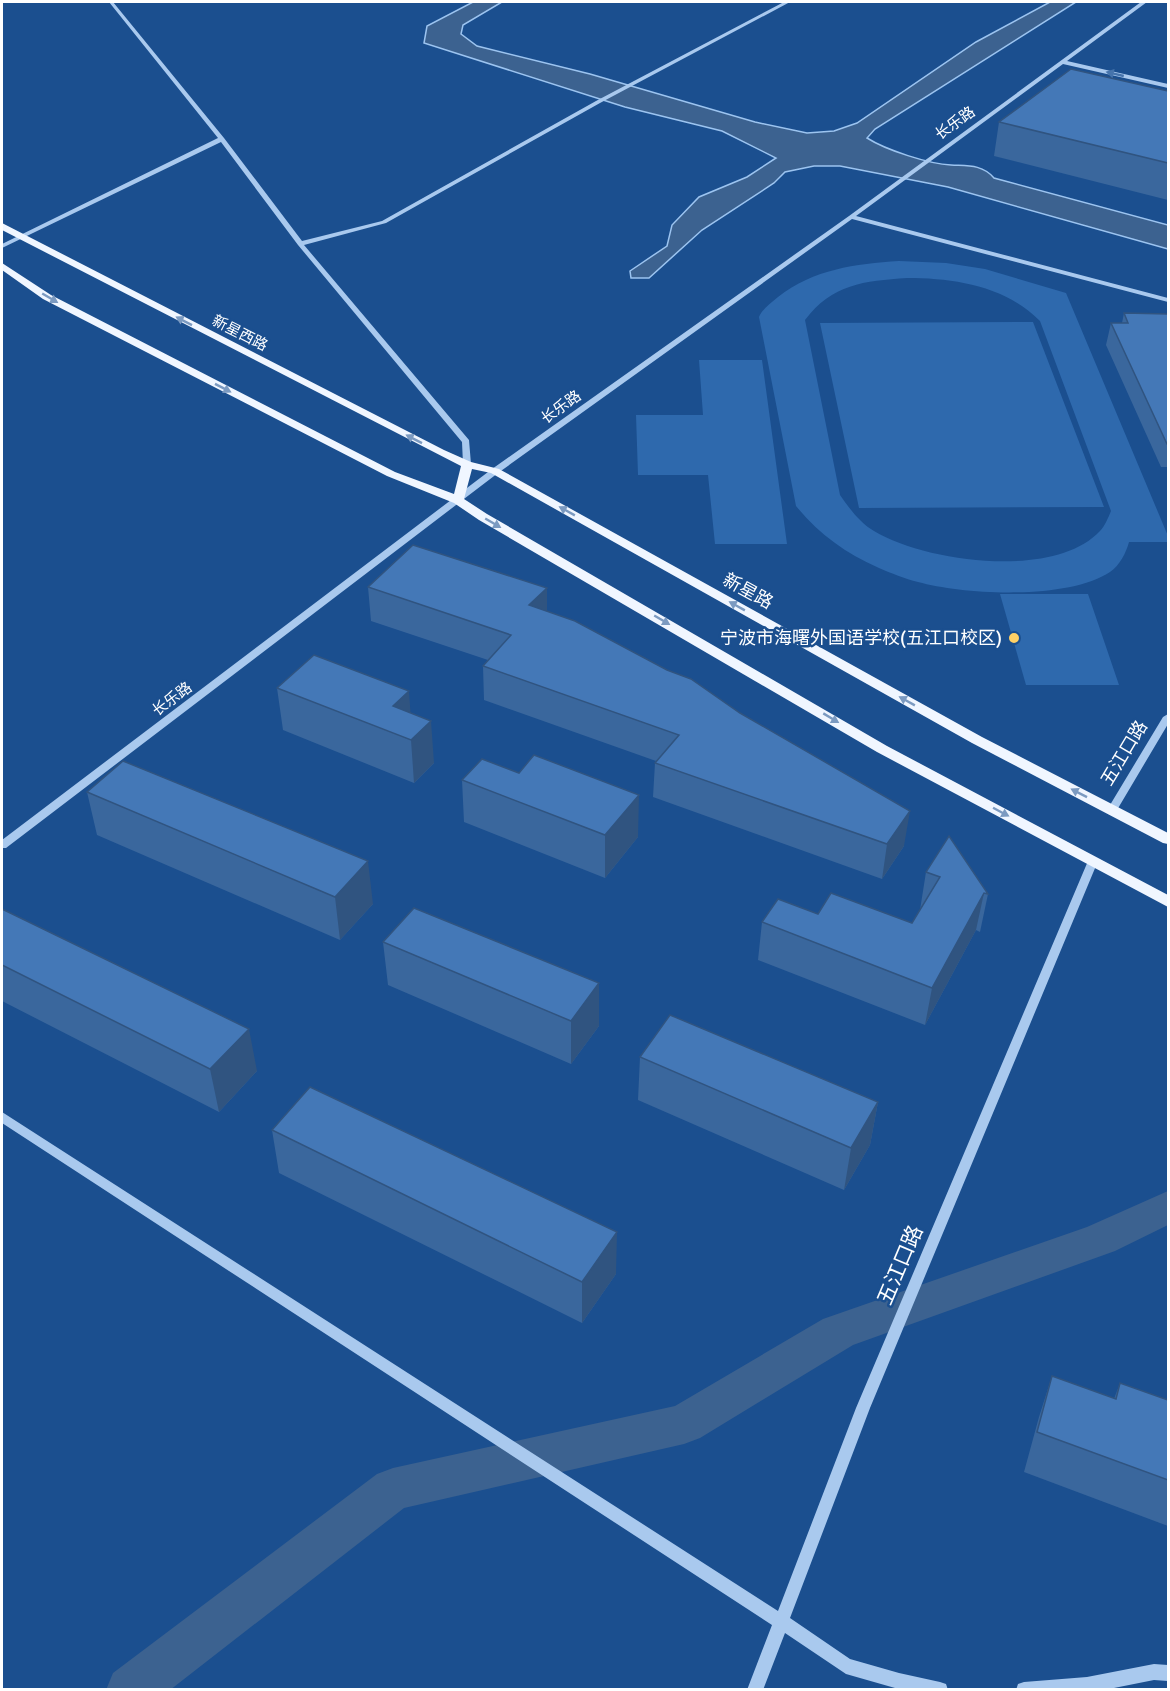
<svg xmlns="http://www.w3.org/2000/svg" width="1170" height="1691" font-family="Signika,'Noto Sans SC',sans-serif">
<rect width="100%" height="100%" fill="#1b4f8f"/>
<path fill="#2e69ad" fill-rule="evenodd" d="M 899,261 L 946,263 L 985,269 L 1066,293 L 1168,536 L 1168,542 L 1129,542 C 1126,553 1120,565 1110,572 C 1068,600 965,595 918,582 C 905,579 891,573 879,568 C 845,553 819,534 796,506 L 759,317 C 763,308 771,303 778,297 C 814,269 855,264 899,261 ZM 907,278 C 955,278 1005,286 1040,321 L 1111,511 C 1108,518 1105,526 1100,531 C 1054,580 926,562 874,531 C 860,523 849,508 840,495 L 805,320 C 832,284 864,281 907,278 Z
M 1033,322 L 1104,507 L 859,508 L 820,323 Z
M 699,360 L 762,360 L 787,544 L 715,544 L 708,475 L 638,475 L 636,415 L 703,415 Z
M 1000,594 L 1088,594 L 1119,685 L 1026,685 Z"/>
<path fill="#3c6290" stroke="#9cc4f0" stroke-width="1.5" d="M 473,2 L 502,2 L 463,25 L 461,34 L 477,46 L 590,74 L 755,122 L 807,133 L 834,131 L 857,123 L 976,42 L 1050,2 L 1076,2 L 875,129 L 867,138 C 886,150 929,164 951,165 C 967,166 982,164 994,178 L 1168,225 L 1168,249 L 948,187 L 840,166 L 814,166 L 785,172 L 774,183 L 702,230 L 649,278 L 631,278 L 630,271 L 667,246 L 672,225 L 699,197 L 747,177 L 776,158 L 722,131 L 625,107 L 424,43 L 427,26 Z"/>
<g fill="none" stroke-linecap="round" stroke-linejoin="round">
<path fill="#3c6290" fill-rule="evenodd" d="M 1168,1191 L 1168,1225 L 1115,1251 L 853,1345 L 700,1438 L 684,1444 L 404,1508 L 170,1690 L 106,1690 L 113,1673 L 377,1474 L 393,1468 L 675,1406 L 823,1319 L 1087,1227 Z"/>
<path fill="#a9c9ee" fill-rule="evenodd" d="M 109,2 L 113,2 L 224,138 L 302,241 L 382,221 L 596,101 L 784,2 L 790,2 L 600,103 L 386,223 L 304,245 L 469,440 L 471,464 L 467,466 L 463,464 L 462,442 L 298,245 L 221,142 L 2,248 L 2,244 L 218,138 Z
M 1141,2 L 1147,2 L 1067,61 L 1168,84 L 1168,88 L 1063,64 L 856,216 L 1168,298 L 1168,302 L 852,219 L 498,473 L 6,848 L 2,848 L 2,840 L 492,469 L 849,216 Z
M 1168,714 L 1168,724 L 1117,810 L 1112,813 L 1108,812 L 1107,810 L 1163,717 Z
M 1093,857 L 1098,861 L 870,1408 L 790,1618 L 850,1659 L 899,1673 L 940,1682 L 946,1684 L 948,1690 L 902,1690 L 846,1674 L 785,1633 L 763,1690 L 747,1690 L 772,1625 L 2,1123 L 2,1112 L 778,1611 L 856,1408 L 1088,861 Z
M 1154,1664 L 1168,1665 L 1168,1681 L 1154,1680 L 1104,1690 L 1016,1690 L 1018,1684 L 1024,1682 L 1087,1677 Z"/>
<path fill="#f0f6ff" fill-rule="evenodd" d="M 2,223 L 444,450 L 471,462 L 499,469 L 982,737 L 1168,833 L 1168,844 L 1163,843 L 972,743 L 491,473 L 472,469 L 464,499 L 487,514 L 887,746 L 1168,895 L 1168,907 L 877,752 L 479,520 L 454,503 L 387,476 L 43,299 L 2,270 L 2,263 L 51,295 L 395,472 L 454,494 L 461,466 L 2,230 Z"/>
</g>
<path fill="#3a679d" d="M 1168,91 L 1168,200 L 994,156 L 999,122 Z
M 1124,313 L 1168,314 L 1168,467 L 1161,467 L 1106,345 L 1111,323 L 1122,323 Z
M 368,587 L 547,611 L 904,846 L 882,879 L 653,797 L 655,763 L 656,761 L 484,700 L 483,666 L 488,660 L 371,621 Z
M 277,688 L 411,713 L 434,763 L 414,783 L 283,730 Z
M 462,780 L 638,837 L 605,878 L 464,822 Z
M 87,792 L 373,904 L 340,940 L 97,835 Z
M 926,872 L 988,894 L 980,932 L 976,930 L 925,1025 L 758,960 L 762,922 L 818,914 L 912,923 L 920,910 Z
M 2,909 L 257,1071 L 219,1112 L 2,1001 Z
M 383,942 L 599,1026 L 571,1064 L 388,985 Z
M 640,1057 L 878,1102 L 870,1145 L 844,1190 L 638,1100 Z
M 272,1130 L 616,1274 L 582,1323 L 279,1173 Z
M 1052,1376 L 1114,1399 L 1120,1383 L 1168,1400 L 1168,1526 L 1024,1472 L 1039,1417 Z"/>
<path fill="#305480" d="M 547,588 L 547,621 L 529,605 Z
M 409,691 L 412,734 L 393,706 Z
M 431,721 L 434,763 L 414,783 L 411,740 Z
M 639,795 L 638,837 L 605,878 L 605,835 Z
M 910,811 L 904,846 L 882,879 L 887,844 Z
M 368,861 L 373,904 L 340,940 L 335,897 Z
M 984,893 L 976,930 L 925,1025 L 932,988 Z
M 599,983 L 599,1026 L 571,1064 L 571,1021 Z
M 249,1029 L 257,1071 L 219,1112 L 210,1069 Z
M 878,1102 L 870,1145 L 844,1190 L 851,1148 Z
M 617,1232 L 616,1274 L 582,1323 L 582,1282 Z"/>
<path fill="#4478b7" stroke="#305480" stroke-width="1.5" d="M 1071,69 L 1168,91 L 1168,163 L 999,122 Z
M 1124,313 L 1168,314 L 1168,444 L 1167,444 L 1111,323 L 1128,323 Z
M 413,545 L 547,588 L 529,605 L 575,621 L 667,670 L 691,679 L 740,713 L 910,811 L 887,844 L 655,763 L 679,735 L 483,666 L 511,635 L 368,587 Z
M 314,655 L 409,691 L 393,706 L 431,721 L 411,740 L 277,688 Z
M 534,755 L 639,795 L 605,835 L 462,780 L 482,759 L 519,773 Z
M 123,761 L 368,861 L 335,897 L 87,792 Z
M 949,836 L 988,894 L 984,893 L 932,988 L 762,922 L 778,899 L 818,914 L 831,893 L 912,923 L 940,877 L 926,872 Z
M 414,908 L 599,983 L 571,1021 L 383,942 Z
M 2,909 L 249,1029 L 210,1069 L 2,965 Z
M 670,1015 L 878,1102 L 851,1148 L 640,1057 Z
M 310,1087 L 617,1232 L 582,1282 L 272,1130 Z
M 1052,1376 L 1116,1399 L 1120,1383 L 1168,1400 L 1168,1480 L 1037,1432 Z"/>
<defs><path id="oneway-solid" d="M-6-.8H1V-3.2L6.5 0L1 3.2V.8H-6Z" transform="scale(1.5)"/></defs>
<use fill="#4674ac" href="#oneway-solid" transform="translate(1115 74) rotate(-167)"/>
<g fill="#7b9ac1">
<use href="#oneway-solid" transform="translate(50 298) rotate(30)"/>
<use href="#oneway-solid" transform="translate(184 321) rotate(-153)"/>
<use href="#oneway-solid" transform="translate(223 388) rotate(27)"/>
<use href="#oneway-solid" transform="translate(414 439) rotate(-153)"/>
<use href="#oneway-solid" transform="translate(567 511) rotate(-151)"/>
<use href="#oneway-solid" transform="translate(493 523) rotate(30)"/>
<use href="#oneway-solid" transform="translate(737 606) rotate(-151)"/>
<use href="#oneway-solid" transform="translate(662 620) rotate(30)"/>
<use href="#oneway-solid" transform="translate(907 701) rotate(-151)"/>
<use href="#oneway-solid" transform="translate(831 718) rotate(31)"/>
<use href="#oneway-solid" transform="translate(1079 793) rotate(-153)"/>
<use href="#oneway-solid" transform="translate(1001 812) rotate(28)"/>
</g>
<circle fill="#ffd166" stroke="#1b4f8f" stroke-width="2" cx="1014" cy="638" r="6"/>
<g text-anchor="middle" stroke-width="5" stroke-linejoin="round" paint-order="stroke">
<g font-size="15" fill="#fff" stroke="#1b4f8f">
<text transform="translate(955 123) rotate(-36)" y="5">长乐路</text>
<text transform="translate(240 333) rotate(27)" y="5">新星西路</text>
<text transform="translate(561 407) rotate(-36)" y="5">长乐路</text>
<text transform="translate(172 699) rotate(-37)" y="5">长乐路</text>
</g>
<g font-size="18" fill="#fff" stroke="#1b4f8f">
<text transform="translate(748 591) rotate(29)" y="6">新星路</text>
<text transform="translate(1124 753) rotate(-59)" y="6">五江口路</text>
</g>
<g font-size="18" fill="#fff" stroke="#1b4f8f" text-anchor="end">
<text x="1002" y="644">宁波市海曙外国语学校(五江口校区)</text>
</g>
<g font-size="21" fill="#fff" stroke="#1b4f8f">
<text transform="translate(900 1265) rotate(-67)" y="7">五江口路</text>
</g>
</g>
<rect width="1170" height="1691" fill="none" stroke="#ffffff" stroke-width="6"/>
</svg>
